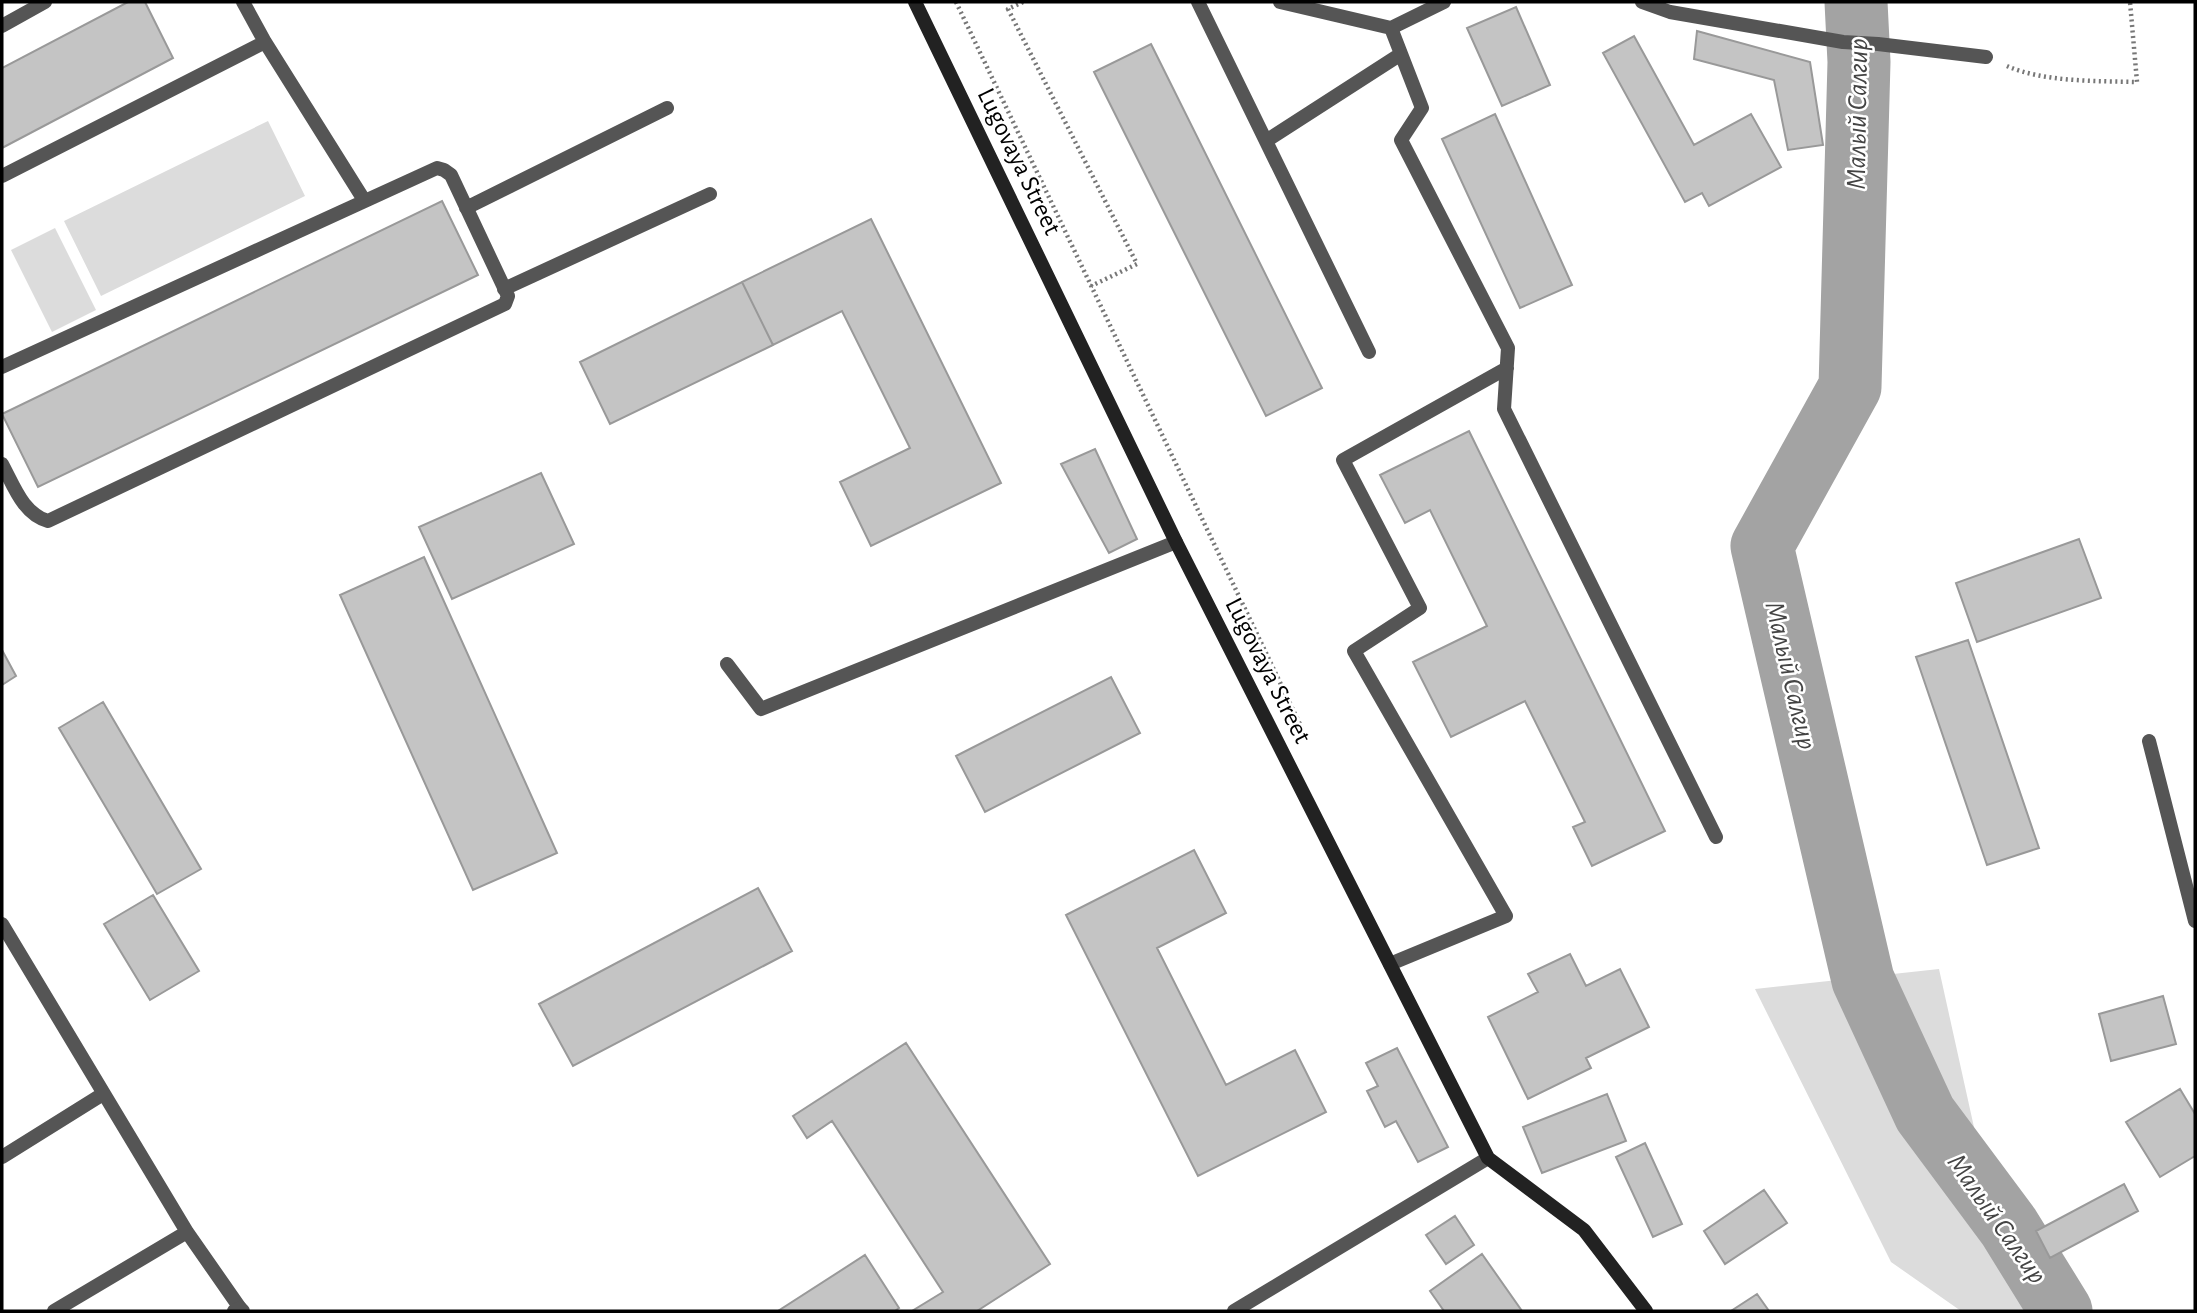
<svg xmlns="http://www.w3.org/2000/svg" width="2197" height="1313" font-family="'Alegreya Sans',sans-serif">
<rect width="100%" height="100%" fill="#fff"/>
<path fill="#dcdcdc" d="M 268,121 L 305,196 L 101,296 L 64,221 Z
M 55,228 L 96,310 L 52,332 L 11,250 Z
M 1939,969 L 1989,1195 L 2091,1311 L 1961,1311 L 1891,1262 L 1755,989 Z"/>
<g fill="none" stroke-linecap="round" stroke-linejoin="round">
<path stroke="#a3a3a3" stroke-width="63" d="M 1856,2 L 1859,62 L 1850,387 L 1762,546 L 1863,980 L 1925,1114 L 2009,1227 L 2061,1311"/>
</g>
<path fill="#c4c4c4" stroke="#999" stroke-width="2" d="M 128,2 L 145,2 L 173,58 L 2,148 L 2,68 Z
M 1516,7 L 1550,85 L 1502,106 L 1467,28 Z
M 1697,31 L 1810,62 L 1823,145 L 1788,150 L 1774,80 L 1694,59 Z
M 1634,36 L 1694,145 L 1751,114 L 1781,167 L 1709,206 L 1702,193 L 1685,202 L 1603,53 Z
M 1151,44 L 1322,388 L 1266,416 L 1094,72 Z
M 1495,114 L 1572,285 L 1520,308 L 1442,139 Z
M 442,201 L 478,275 L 38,487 L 2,414 Z
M 871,219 L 1001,483 L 871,546 L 840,482 L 910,448 L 842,311 L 773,345 L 742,282 Z
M 742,282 L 773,345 L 610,424 L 580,362 Z
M 1469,431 L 1665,831 L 1592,866 L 1573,827 L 1585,822 L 1525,701 L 1451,737 L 1413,662 L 1487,626 L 1430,510 L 1405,523 L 1380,475 Z
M 1095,449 L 1137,539 L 1109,553 L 1061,464 Z
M 541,473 L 574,544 L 452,599 L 419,527 Z
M 2079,539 L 2101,598 L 1977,642 L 1956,583 Z
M 424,557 L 557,853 L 473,890 L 340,595 Z
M 1968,640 L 2039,848 L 1987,865 L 1916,657 Z
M 2,650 L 16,676 L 2,685 Z
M 1111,677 L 1140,733 L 985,812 L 956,756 Z
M 103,702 L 201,869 L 157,894 L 59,728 Z
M 1194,850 L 1226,913 L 1157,948 L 1226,1085 L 1295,1050 L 1326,1112 L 1198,1176 L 1066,915 Z
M 758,888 L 792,951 L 573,1066 L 539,1004 Z
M 153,895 L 199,971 L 150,1000 L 104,924 Z
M 1570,954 L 1586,986 L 1620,969 L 1649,1027 L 1586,1058 L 1591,1068 L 1528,1099 L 1488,1017 L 1538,992 L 1528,974 Z
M 2163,996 L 2176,1044 L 2111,1061 L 2099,1014 Z
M 906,1043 L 1050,1264 L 977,1311 L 912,1311 L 943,1292 L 832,1121 L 807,1138 L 793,1116 Z
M 1397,1048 L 1448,1147 L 1418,1162 L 1396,1121 L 1385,1127 L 1367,1091 L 1378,1086 L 1366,1063 Z
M 2180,1089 L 2195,1114 L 2195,1156 L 2160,1177 L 2126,1122 Z
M 1607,1094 L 1626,1141 L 1542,1173 L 1523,1127 Z
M 1645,1143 L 1682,1224 L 1653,1237 L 1616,1157 Z
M 2124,1184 L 2138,1211 L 2050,1258 L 2036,1231 Z
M 1764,1190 L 1787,1223 L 1725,1264 L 1704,1231 Z
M 1455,1216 L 1474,1245 L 1446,1264 L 1426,1235 Z
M 1482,1254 L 1522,1311 L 1444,1311 L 1430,1291 Z
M 865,1255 L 899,1308 L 895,1311 L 778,1311 Z
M 1757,1294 L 1769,1311 L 1731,1311 Z"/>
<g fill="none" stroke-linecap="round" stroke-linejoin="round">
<path stroke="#777" stroke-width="4.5" stroke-dasharray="2 3.5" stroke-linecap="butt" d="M 956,2 L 1306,737
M 1023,2 L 1008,9 L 1137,264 L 1091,286
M 2007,66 C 2043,82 2097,81 2137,82 L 2130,2"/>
<path stroke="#555" stroke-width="14" d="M 243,2 L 265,42 L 364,200
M 1198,2 L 1369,352
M 1280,2 L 1391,28 L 1422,108 L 1401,140 L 1508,348 L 1504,409 L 1716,837
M 1642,2 L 1670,12 L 1843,42 L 1878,44 L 1986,57
M 2,26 L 45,2
M 1391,28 L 1444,2
M 1266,141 L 1401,54
M 2,176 L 265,42
M 466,208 L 667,108
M 504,289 L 710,194
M 2,367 L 437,168 L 444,170 L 451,175 L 508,296 L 505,304 L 48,521 C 23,514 14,486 2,464
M 727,664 L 761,709 L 1176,542
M 2,924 L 187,1232 L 240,1308
M 1390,964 L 1506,916 L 1354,651 L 1420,608 L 1343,460 L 1507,368
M 2,1157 L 103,1094
M 54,1311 L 187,1232"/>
<path stroke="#555" stroke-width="14" d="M 2149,741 L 2195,921
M 234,1311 L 240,1308 L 243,1311
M 1234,1311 L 1488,1158"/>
<path stroke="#222" stroke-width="14" d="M 915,2 L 1176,542 L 1488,1158 L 1584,1230 L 1646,1311"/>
</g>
<g text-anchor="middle" stroke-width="5" stroke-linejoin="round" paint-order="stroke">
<g font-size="26" fill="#000" stroke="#fff">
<text transform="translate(1020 161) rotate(64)" y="9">Lugovaya Street</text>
<text transform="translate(1269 670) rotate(63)" y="9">Lugovaya Street</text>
</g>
<g font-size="28" font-style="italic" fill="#444" stroke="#fff">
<text transform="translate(1856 114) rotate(-89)" y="10">Малый Салгир</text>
<text transform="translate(1792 675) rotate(77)" y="10">Малый Салгир</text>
<text transform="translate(1998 1218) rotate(55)" y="10">Малый Салгир</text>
</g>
</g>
<rect width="2197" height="1313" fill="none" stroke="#000000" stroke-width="7"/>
</svg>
